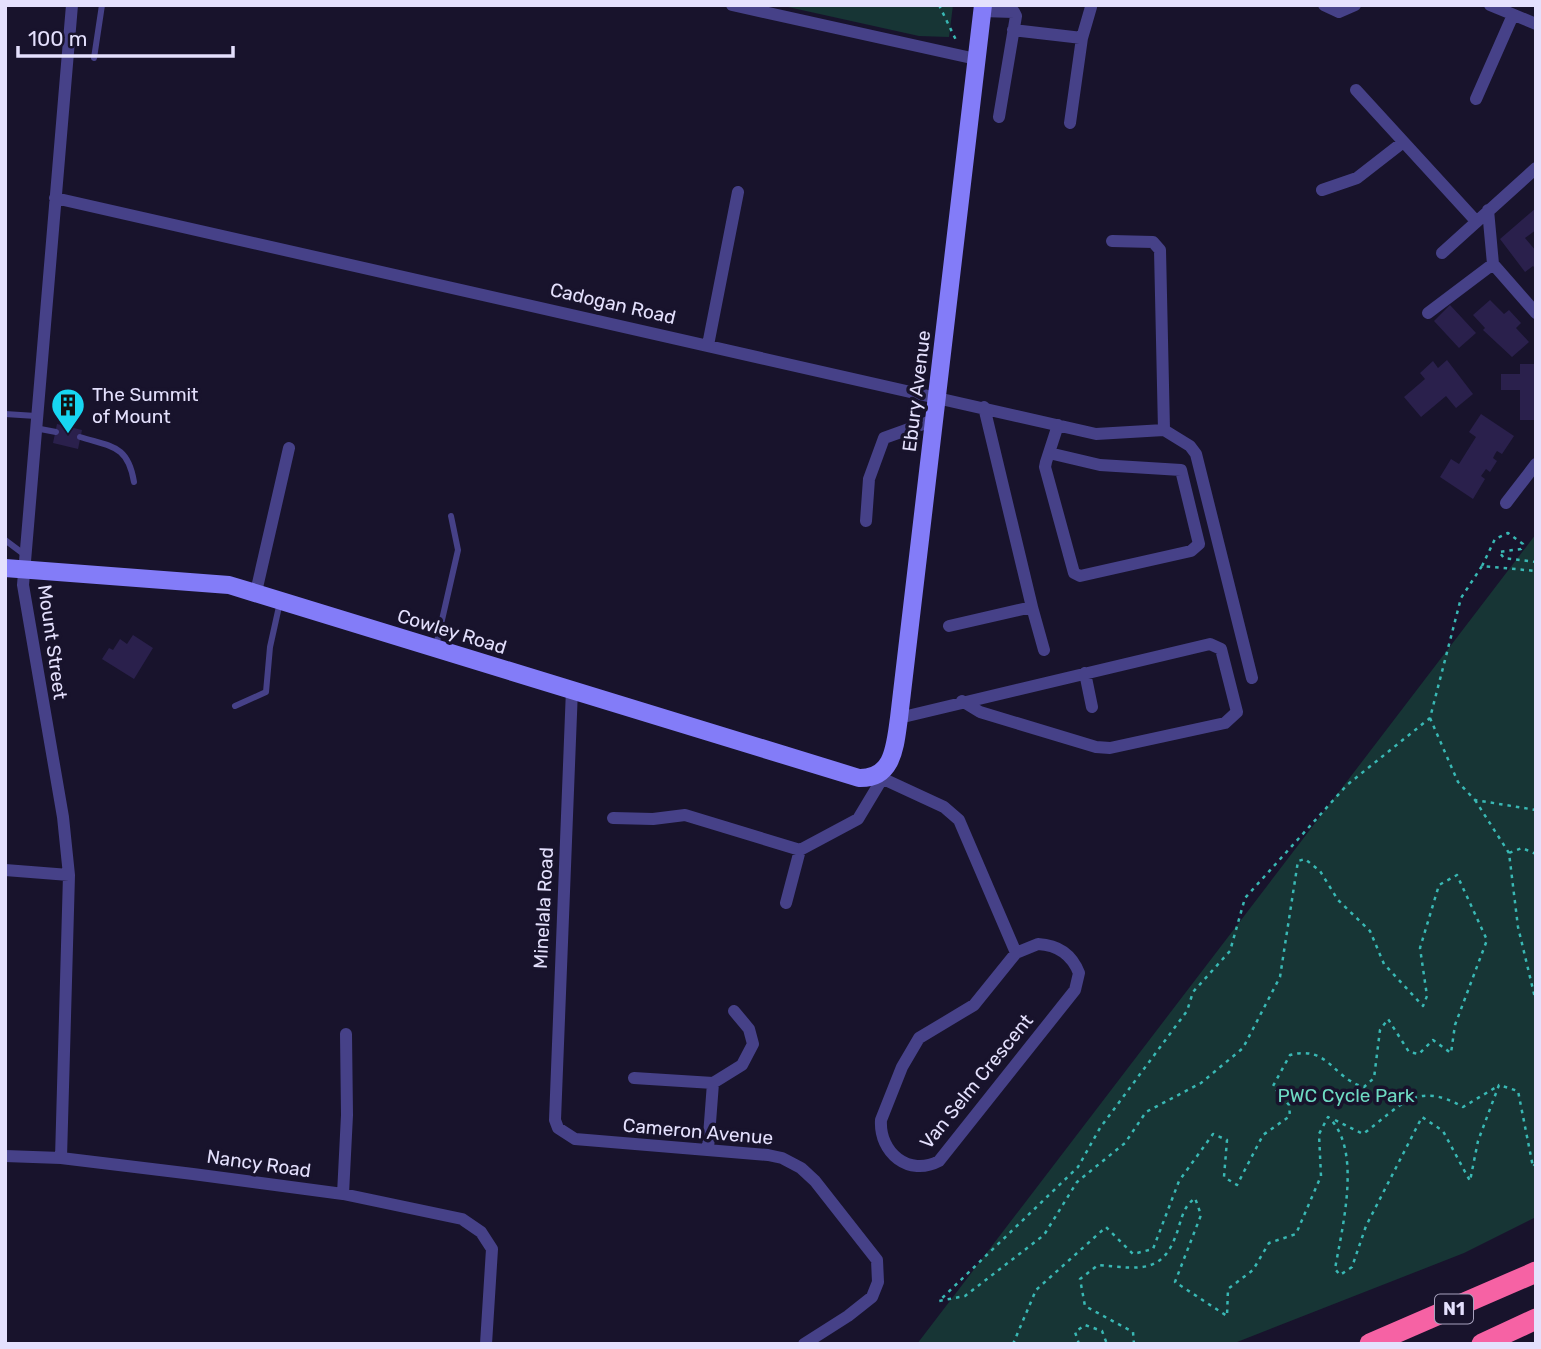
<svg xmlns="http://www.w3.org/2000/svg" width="1541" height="1349" font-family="Rubik,sans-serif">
<rect width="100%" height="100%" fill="#18132c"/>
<path fill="#173535" d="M 779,5 L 953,5 L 949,37 L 919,36 Z
M 1536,534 L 1536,1217 L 1464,1253 L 1232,1344 L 917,1344 Z"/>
<path fill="#2a204c" d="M 1536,208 L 1536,230 L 1525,238 L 1536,251 L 1536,269 L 1533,266 L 1525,272 L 1500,239 Z
M 1490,300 L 1504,314 L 1509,310 L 1521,323 L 1516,328 L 1529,342 L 1512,357 L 1483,330 L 1485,328 L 1473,315 Z
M 1450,305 L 1476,333 L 1459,348 L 1434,321 Z
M 1447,360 L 1473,394 L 1456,408 L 1446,396 L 1421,417 L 1404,397 L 1425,379 L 1420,373 L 1433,361 L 1438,368 Z
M 1520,364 L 1536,364 L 1536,420 L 1520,420 L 1520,390 L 1501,390 L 1501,374 L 1520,374 Z
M 1481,414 L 1514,436 L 1502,454 L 1497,451 L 1495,454 L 1493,458 L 1497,461 L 1490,472 L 1486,469 L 1481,476 L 1485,479 L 1473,499 L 1440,477 L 1451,459 L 1459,464 L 1476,437 L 1469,432 Z
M 57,424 L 82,430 L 78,449 L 53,443 Z
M 133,635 L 153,648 L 134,679 L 102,659 L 109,648 L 113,650 L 120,639 L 127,644 Z"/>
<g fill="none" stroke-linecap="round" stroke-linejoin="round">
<path stroke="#39b8b4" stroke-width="2.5" stroke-dasharray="3.5 5" stroke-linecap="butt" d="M 939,5 L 956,40
M 1482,566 L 1495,539 L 1508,533 L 1523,544 L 1521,549 L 1499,552 L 1504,558 L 1536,562
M 1430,718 L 1458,782 L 1475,800 L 1536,810
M 1475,800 L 1509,853
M 1536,854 L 1522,848 L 1509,853 L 1518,927 L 1536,1002
M 1335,1120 L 1363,1134 C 1401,1106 1416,1080 1463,1107 L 1498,1086
M 1013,1344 L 1036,1290 L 1106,1227 L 1133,1254 L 1153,1249 L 1179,1181 L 1213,1134 L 1227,1140 L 1224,1177 L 1237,1185 L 1263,1135 L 1290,1116 L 1289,1105 L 1273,1086 L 1290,1055 C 1329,1045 1332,1078 1364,1087 L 1374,1078 L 1380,1030 L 1388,1019 L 1409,1052 L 1419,1054 L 1433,1040 L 1451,1053 L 1455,1025 L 1487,940 L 1457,875 L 1439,885 L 1420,948 L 1427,996 L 1423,1006 L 1384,964 L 1370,931 L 1338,900 L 1320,871 L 1305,859 L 1298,861 L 1280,977 L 1243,1048 L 1201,1083 L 1146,1112 L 1125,1143 L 1077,1182 L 1044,1235 L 965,1296 L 939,1301 L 1078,1167 L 1100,1128 L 1187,1011 L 1193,992 L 1230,951 L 1245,898 L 1347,785 L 1430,718 L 1461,598 L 1482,566 L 1536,571
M 1079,1344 L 1075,1332 L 1085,1325 L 1102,1331 L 1107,1344
M 1134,1344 L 1133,1332 L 1085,1306 L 1080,1279 L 1098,1265 C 1142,1269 1165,1275 1179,1226 C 1183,1213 1185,1206 1195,1198 L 1201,1215 L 1175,1282 L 1227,1316 L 1228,1289 L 1253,1270 L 1269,1243 L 1296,1234 L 1321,1176 L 1319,1134 L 1328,1117 C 1363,1148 1342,1228 1335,1269 L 1340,1275 L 1352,1267 L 1366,1226 L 1422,1117 L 1443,1131 L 1470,1181 L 1478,1141 L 1499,1085 L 1518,1091 L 1533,1167 L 1536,1163"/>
<path stroke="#464188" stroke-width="6" d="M 94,58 L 102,5
M 5,414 L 36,416
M 35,428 L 56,432
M 80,437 C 112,447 128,445 134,482
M 5,540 L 25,555
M 436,646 L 458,550 L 451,516
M 235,706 L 266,692 L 270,647 L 280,602"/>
<path stroke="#464188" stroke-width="12" d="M 732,5 L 976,59
M 1324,5 L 1339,12 L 1355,5
M 1490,5 L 1536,24
M 982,11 L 1014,12 L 1016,16 L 999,117
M 1013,30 L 1082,38
M 1356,90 L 1476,221
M 1476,99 L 1513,15
M 1070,123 L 1082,38 L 1091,7
M 1322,190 L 1357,178 L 1402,143
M 55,198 L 1096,434 L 1164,430
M 1488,210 L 1493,264 L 1536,313
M 1112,241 L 1153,242 L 1160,250 L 1164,430
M 1442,253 L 1536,168
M 1428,313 L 1493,264
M 708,345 L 738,192
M 1164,430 L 1190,446 L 1196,454 L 1252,678
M 1049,453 L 1100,465 L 1181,470 L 1199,544 L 1191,551 L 1080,576 L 1074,573 L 1045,467 L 1046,462 L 1058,425
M 1506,503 L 1536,464
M 866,521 L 869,479 L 884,438 L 934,420
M 256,592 L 289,448
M 1032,607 L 1044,650
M 949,626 L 1032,607 L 984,407
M 1085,673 L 1092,707
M 572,689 L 555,1120 L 558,1128 L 575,1139 L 768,1155 L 782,1158 L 801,1168 L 815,1181 L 877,1260 L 878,1282 L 872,1297 L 848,1316 L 804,1344
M 899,718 L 1210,644 L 1221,649 L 1237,712 L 1225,723 L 1110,748 L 1096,747 L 980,712 L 962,701
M 877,776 L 944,807 L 959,820 L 1016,953
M 613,818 L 653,819 L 685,815 L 800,850 L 858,819 L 882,779
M 5,870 L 69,875
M 786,903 L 800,850
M 1038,944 C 1058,945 1072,955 1079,973 L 1075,990 L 939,1161 C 909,1177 879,1153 881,1120 L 902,1067 L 919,1038 L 974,1005 L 1016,953 Z
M 634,1078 L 713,1083
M 708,1149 L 713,1083 L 742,1065 L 753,1044 L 749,1029 L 734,1011
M 5,1156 L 61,1158 L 193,1174 L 343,1194 L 462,1219 L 481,1232 L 492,1249 L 486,1344
M 61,1158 L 69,875 L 63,817 L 23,585 L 72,5
M 343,1194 L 347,1115 L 346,1034"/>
<path stroke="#837cf8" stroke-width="18" d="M 5,568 L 229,585 L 859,778 C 894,779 895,745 899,718 L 983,5"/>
<path stroke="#f662a4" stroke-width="21" d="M 1370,1344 L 1536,1272
M 1482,1344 L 1536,1319"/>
</g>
<defs>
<g id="building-pin" transform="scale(1.75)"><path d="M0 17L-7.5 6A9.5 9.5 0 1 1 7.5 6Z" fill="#17d6f2" stroke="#18132c"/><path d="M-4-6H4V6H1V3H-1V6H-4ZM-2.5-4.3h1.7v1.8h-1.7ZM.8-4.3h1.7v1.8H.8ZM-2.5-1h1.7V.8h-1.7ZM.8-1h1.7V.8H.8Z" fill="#111"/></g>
</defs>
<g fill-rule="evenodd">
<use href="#building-pin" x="68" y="405"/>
</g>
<g text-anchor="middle" stroke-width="7" stroke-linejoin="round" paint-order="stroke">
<rect fill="#18132c" stroke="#a7a2be" stroke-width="2" x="1435" y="1294.5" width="38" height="29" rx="5"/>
<g font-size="18" font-weight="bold" fill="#e4e0fd">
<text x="1454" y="1315">N1</text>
</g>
<g font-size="19" fill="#e4e0fd" stroke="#18132c">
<text transform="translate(613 303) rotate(13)" y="7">Cadogan Road</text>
<text transform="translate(916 391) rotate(-83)" y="7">Ebury Avenue</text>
<text transform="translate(452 631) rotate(17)" y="7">Cowley Road</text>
<text transform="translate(53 642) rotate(82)" y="7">Mount Street</text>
<text transform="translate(543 908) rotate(-87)" y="7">Minelala Road</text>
<text transform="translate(976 1081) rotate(-51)" y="7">Van Selm Crescent</text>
<text transform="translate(698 1131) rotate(5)" y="7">Cameron Avenue</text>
<text transform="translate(259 1163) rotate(8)" y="7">Nancy Road</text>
</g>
<g font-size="19" fill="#e4e0fd" stroke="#18132c" text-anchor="start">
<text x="92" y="401">The Summit<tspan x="92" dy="22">of Mount</tspan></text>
</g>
<g font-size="19" fill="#6edbc3" stroke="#18132c">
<text x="1346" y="1102">PWC Cycle Park</text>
</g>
</g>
<rect width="1541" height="1349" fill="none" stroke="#e4e0fd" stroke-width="14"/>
<path d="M18 46v10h215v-10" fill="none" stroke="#e4e0fd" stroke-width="3.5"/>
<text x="28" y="46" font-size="21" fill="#e4e0fd" stroke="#18132c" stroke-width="5" paint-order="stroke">100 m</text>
</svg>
